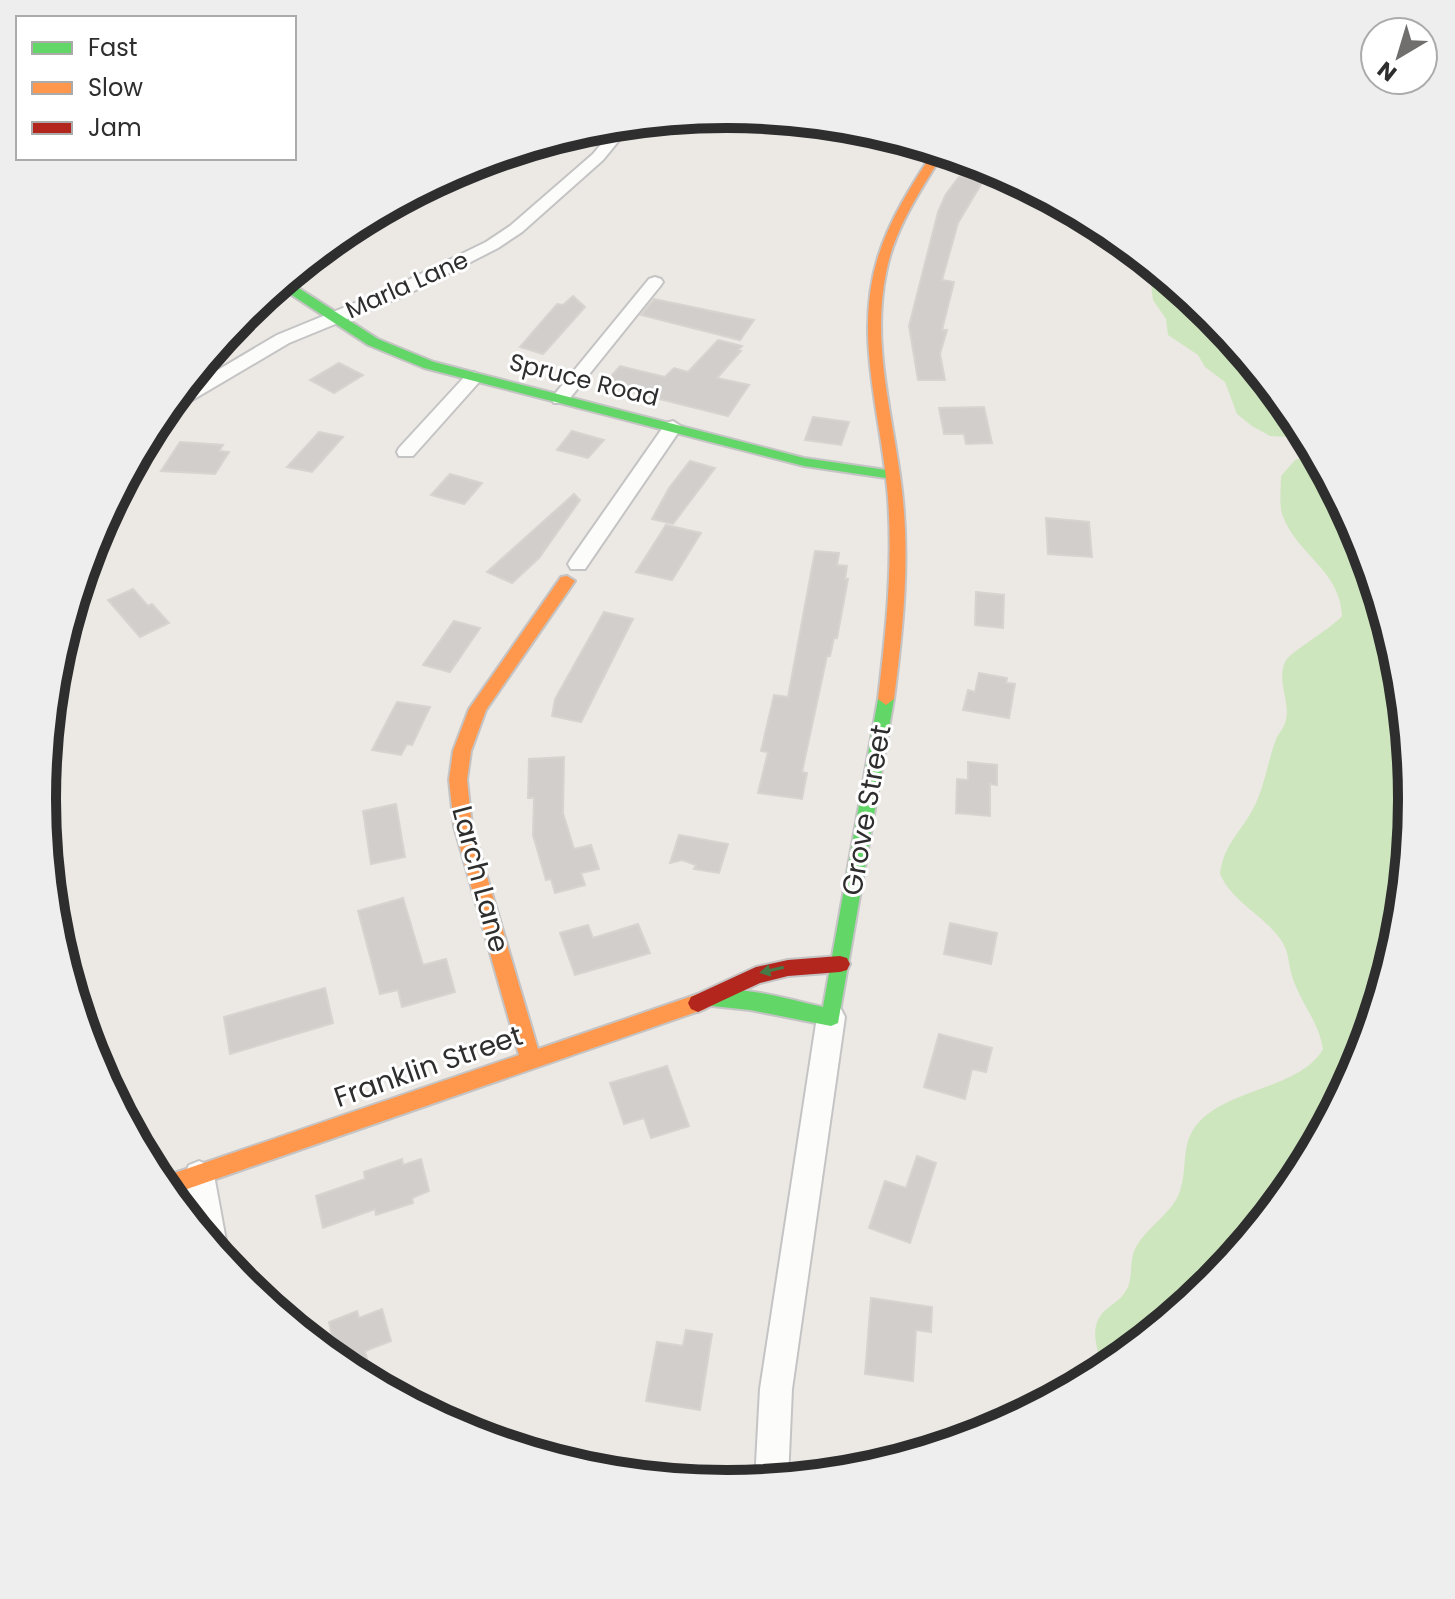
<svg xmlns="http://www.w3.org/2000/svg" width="1455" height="1599" font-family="Poppins,sans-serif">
<rect width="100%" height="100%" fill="#ece8e4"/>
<path fill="#cee6be" d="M 1148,262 L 1213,315 L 1298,419 L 1308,438 L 1270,436 L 1252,426 L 1237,414 L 1225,382 L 1205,367 L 1198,355 L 1168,335 L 1166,319 L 1153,300 Z
M 1316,452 L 1361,538 L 1400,666 L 1413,800 L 1400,934 L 1361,1062 L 1297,1181 L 1212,1285 L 1102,1373 C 1101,1355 1090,1337 1098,1320 C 1104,1307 1115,1305 1123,1295 C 1135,1281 1128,1264 1135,1249 C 1145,1228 1173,1213 1180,1191 C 1188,1167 1180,1142 1199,1122 C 1231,1088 1301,1088 1323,1049 C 1319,1023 1303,1006 1294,982 C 1285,957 1293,950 1270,927 C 1252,909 1231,898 1220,874 C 1224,842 1243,831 1256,803 C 1265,783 1268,761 1276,739 C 1279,733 1283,729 1285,723 C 1292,704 1276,682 1285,662 C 1289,652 1330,630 1342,616 C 1340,569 1297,556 1282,514 C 1279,503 1281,488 1281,476 L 1295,460 Z"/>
<path fill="#d1cecb" stroke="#d7d4d0" stroke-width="2" d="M 959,177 L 983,181 L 958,223 L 942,280 L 954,282 L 942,330 L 947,330 L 940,354 L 945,380 L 918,380 L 909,326 L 938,212 L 946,194 Z
M 573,296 L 585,307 L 543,354 L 520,347 L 557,304 L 563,305 Z
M 654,299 L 754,320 L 740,340 L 641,315 Z
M 718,340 L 742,346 L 738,350 L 741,351 L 717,378 L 749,385 L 728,416 L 603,385 L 620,366 L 665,377 L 674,368 L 688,372 Z
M 339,363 L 363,375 L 334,393 L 310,380 Z
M 984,407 L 992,443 L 966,444 L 964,434 L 944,434 L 939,408 Z
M 813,417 L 849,422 L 841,445 L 805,440 Z
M 572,431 L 604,440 L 588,458 L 557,450 Z
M 319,432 L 343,437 L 312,472 L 287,467 Z
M 180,442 L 223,445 L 219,451 L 229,452 L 215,474 L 161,471 Z
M 690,461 L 715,468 L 673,524 L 652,519 L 669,488 Z
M 450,474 L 482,483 L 464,504 L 431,495 Z
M 574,494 L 580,500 L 539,558 L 512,583 L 487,572 Z
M 1046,518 L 1089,522 L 1092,557 L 1048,554 Z
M 666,525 L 701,533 L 672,580 L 636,572 Z
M 815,551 L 839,553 L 837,565 L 847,566 L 845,579 L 848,579 L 837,638 L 834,638 L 830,656 L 827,656 L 802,772 L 807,773 L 802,799 L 758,793 L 768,752 L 761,751 L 774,695 L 788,697 Z
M 133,589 L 148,606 L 152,604 L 169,623 L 140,637 L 108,600 Z
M 976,592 L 1004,595 L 1003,628 L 975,625 Z
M 604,612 L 633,619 L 581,722 L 552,716 L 555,699 Z
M 454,621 L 480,628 L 450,672 L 423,665 Z
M 979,673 L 1007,678 L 1006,683 L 1015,684 L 1009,718 L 963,710 L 968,690 L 975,692 Z
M 397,702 L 430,707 L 412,745 L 407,744 L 401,755 L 372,750 Z
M 564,757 L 563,813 L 574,849 L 591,845 L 599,869 L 581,873 L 585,885 L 555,893 L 551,879 L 546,880 L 533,835 L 534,798 L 528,798 L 529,759 Z
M 968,762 L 997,765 L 997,785 L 990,784 L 990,816 L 956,813 L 957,779 L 968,780 Z
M 396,804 L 405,857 L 371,864 L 363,811 Z
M 679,835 L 728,844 L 719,873 L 694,869 L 696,865 L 682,860 L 670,863 Z
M 403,898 L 423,965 L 446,959 L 455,992 L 402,1007 L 398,990 L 380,994 L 358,911 Z
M 950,923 L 997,933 L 991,964 L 944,954 Z
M 638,924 L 650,953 L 575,975 L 560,933 L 588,925 L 593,938 Z
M 325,988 L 333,1023 L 230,1054 L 224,1017 Z
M 939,1034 L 992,1048 L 986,1072 L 972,1069 L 965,1099 L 924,1087 Z
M 667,1066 L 689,1126 L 651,1138 L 644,1118 L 624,1124 L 610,1083 Z
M 917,1156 L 936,1163 L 910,1243 L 869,1228 L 885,1181 L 906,1188 Z
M 402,1159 L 403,1165 L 421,1159 L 429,1191 L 412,1198 L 413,1203 L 376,1215 L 375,1209 L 323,1228 L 316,1196 L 365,1179 L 364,1172 Z
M 871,1298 L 932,1307 L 931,1332 L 916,1330 L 913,1381 L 865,1374 Z
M 382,1309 L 391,1341 L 365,1351 L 373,1383 L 346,1369 L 314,1343 L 332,1336 L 329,1322 L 357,1311 L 359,1318 Z
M 686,1330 L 712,1334 L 700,1410 L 646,1401 L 657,1342 L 683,1346 Z"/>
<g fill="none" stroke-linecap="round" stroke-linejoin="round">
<g stroke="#c5c4c5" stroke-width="4">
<path id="street" d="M 624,124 L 621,138 L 603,160 L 522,232 L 498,248 L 406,295 L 289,343 L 172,412 L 162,413 L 179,393 L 277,335 L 394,287 L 486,242 L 510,226 L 593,154 L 607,137 L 610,126 Z
M 655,277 L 661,279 L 663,282 L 661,285 L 566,403 L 554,403 L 551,399 L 554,395 L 649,279 Z
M 474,372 L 483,377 L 480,381 L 413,456 L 399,456 L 397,452 L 399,448 L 468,373 Z
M 673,421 L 682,427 L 585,569 L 571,569 L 568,564 L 571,559 L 666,423 Z
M 831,1005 L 841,1009 L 845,1017 L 792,1389 L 788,1479 L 755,1482 L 760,1389 L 817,1017 L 821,1009 Z
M 199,1161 L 209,1165 L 214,1175 L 227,1246 L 221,1257 L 193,1223 L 184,1175 L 189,1165 Z"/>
</g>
<g stroke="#c5c4c5" stroke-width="4">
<path id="fast" d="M 286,280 L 378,339 L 434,362 L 804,458 L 893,471 L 900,475 L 893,479 L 804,466 L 424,368 L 368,345 L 278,286 Z
M 886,693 L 894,699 L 838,1023 L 831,1026 L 750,1010 L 703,1005 L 700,999 L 703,993 C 733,982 791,1000 823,1007 L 878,699 Z"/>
</g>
<g stroke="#c5c4c5" stroke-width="4">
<path id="slow" d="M 935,149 L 944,152 C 921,190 894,229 886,273 C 871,347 894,418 902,491 C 910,561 903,630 894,699 L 886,705 L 878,699 C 886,632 893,566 888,498 C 882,417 853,338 878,257 C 890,218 913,183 935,149 Z
M 567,576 L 575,581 L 486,710 L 471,751 L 467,780 L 472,826 L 538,1049 L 698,994 L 705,997 L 708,1003 L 705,1009 L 170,1195 L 157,1179 L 519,1055 L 454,826 L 449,780 L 453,751 L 469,709 L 561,577 Z"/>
</g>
<g stroke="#c5c4c5" stroke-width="4">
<path id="jam" d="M 840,956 L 847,958 L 850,964 L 847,970 L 840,972 L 788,976 L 760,983 L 698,1012 L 691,1009 L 688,1003 L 691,997 L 756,967 L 788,960 Z"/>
</g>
<use href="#street" fill="#fcfcfb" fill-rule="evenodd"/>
<use href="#fast" fill="#63d668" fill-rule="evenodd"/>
<use href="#slow" fill="#ff974d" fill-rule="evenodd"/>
<use href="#jam" fill="#b3261e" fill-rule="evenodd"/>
</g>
<defs><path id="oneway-solid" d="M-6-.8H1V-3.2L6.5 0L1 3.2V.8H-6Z" transform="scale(2)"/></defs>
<use fill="#467a48" href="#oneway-solid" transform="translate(772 970) rotate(167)"/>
<g text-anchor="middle" stroke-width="6" stroke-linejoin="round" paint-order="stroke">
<g font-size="24" fill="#2e2e2e" stroke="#fff">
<text transform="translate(407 285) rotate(-24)" y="8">Marla Lane</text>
<text transform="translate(584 380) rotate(14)" y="8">Spruce Road</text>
</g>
<g font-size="28" fill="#2e2e2e" stroke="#fff">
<text transform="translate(866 810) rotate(-80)" y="10">Grove Street</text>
<text transform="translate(481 879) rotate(75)" y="10">Larch Lane</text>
<text transform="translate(428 1066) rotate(-19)" y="10">Franklin Street</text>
</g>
</g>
<path d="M0 0H1455V1599H0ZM56 799a671 671 0 1 1 1342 0a671 671 0 1 1-1342 0Z" fill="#eee" fill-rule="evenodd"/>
<path fill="none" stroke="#2e2e2e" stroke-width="10" d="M56 799a671 671 0 1 1 1342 0a671 671 0 1 1-1342 0Z"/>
<rect x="16" y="16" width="280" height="144" fill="#ffffff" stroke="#ababab" stroke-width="2"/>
<rect x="32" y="42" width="40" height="12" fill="#63d668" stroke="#ababab" stroke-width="2"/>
<text x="88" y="56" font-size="24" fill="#2e2e2e">Fast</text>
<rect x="32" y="82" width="40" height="12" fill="#ff974d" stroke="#ababab" stroke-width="2"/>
<text x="88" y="96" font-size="24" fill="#2e2e2e">Slow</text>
<rect x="32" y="122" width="40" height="12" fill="#b3261e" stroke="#ababab" stroke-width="2"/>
<text x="88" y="136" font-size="24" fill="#2e2e2e">Jam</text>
<g transform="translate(1399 56) rotate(218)"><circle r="38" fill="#ffffff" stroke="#ababab" stroke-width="2"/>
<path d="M0-6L14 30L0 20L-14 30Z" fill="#706f6e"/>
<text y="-12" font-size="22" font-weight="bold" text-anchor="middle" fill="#2e2e2e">N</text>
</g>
</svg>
